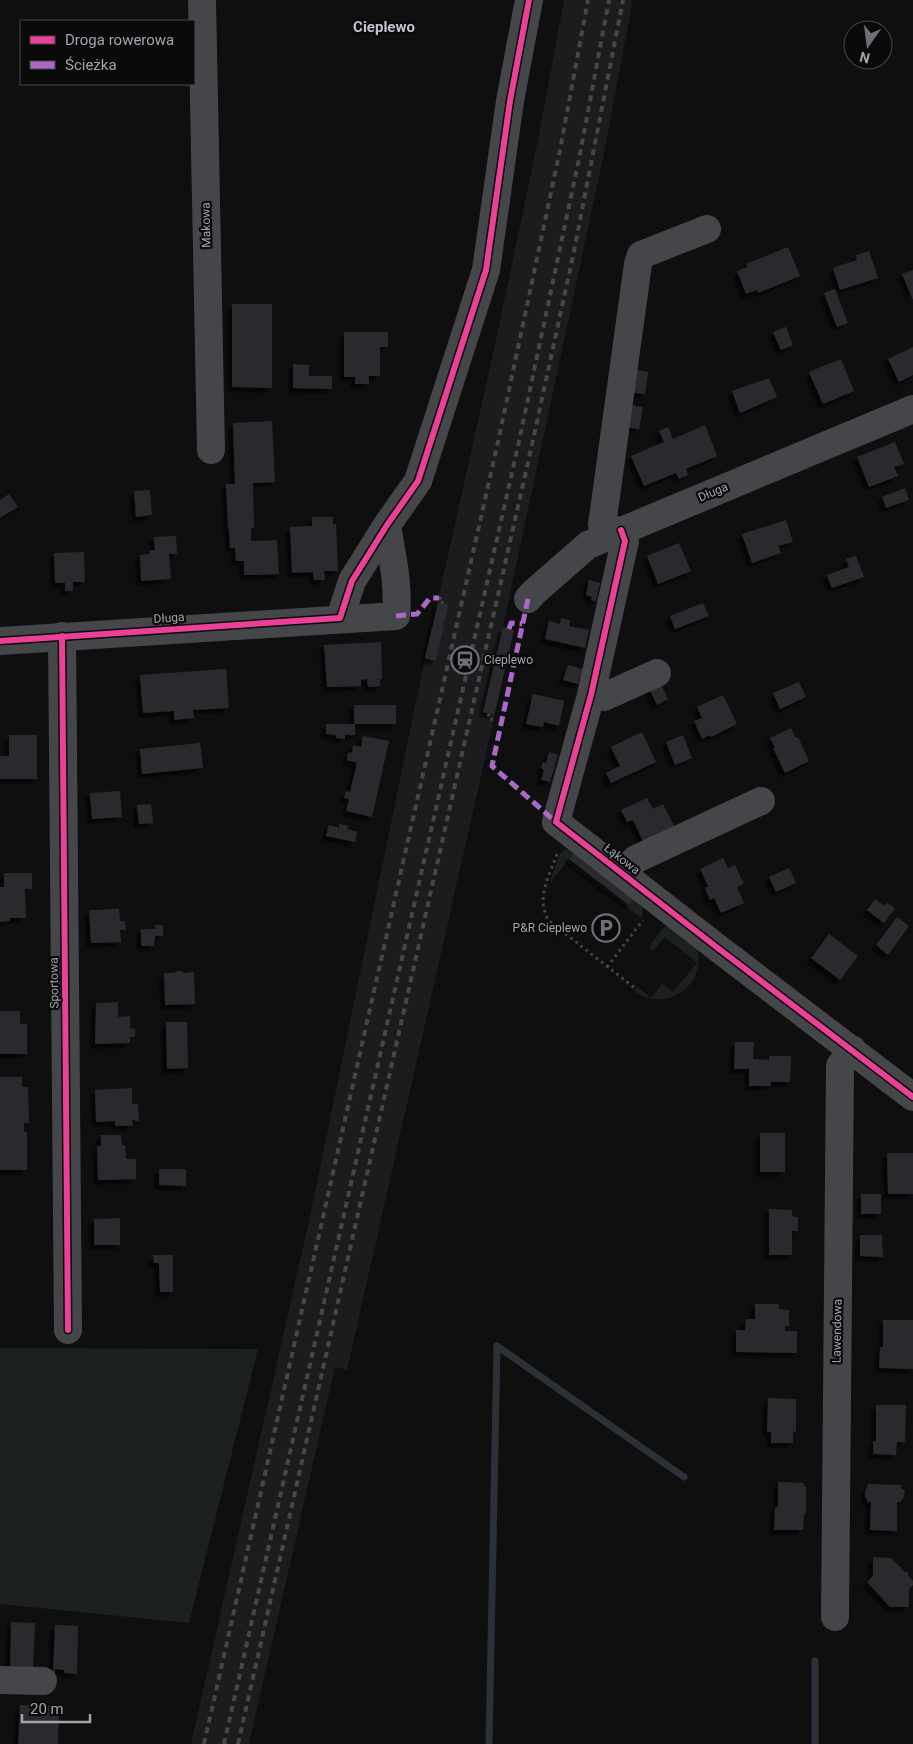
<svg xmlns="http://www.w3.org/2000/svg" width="913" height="1744" font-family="Roboto,sans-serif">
<defs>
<filter id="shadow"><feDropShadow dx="-4.5" dy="4.5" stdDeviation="1" flood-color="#0009"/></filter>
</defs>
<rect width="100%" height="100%" fill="#0f0f10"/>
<path fill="#1c1c1e" d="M 564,0 L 633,0 L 603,158 L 503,627 L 514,630 L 347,1370 L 335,1367 L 249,1744 L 191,1744 L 309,1221 L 425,658 L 495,345 L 537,145 Z"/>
<path fill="#1c211d" d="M 565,849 L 574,853 L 569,860 L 629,905 L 634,899 C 641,905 646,909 641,918 L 567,862 L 549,884 L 560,854 Z
M 667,926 L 697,949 C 707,987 664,1014 634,991 L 637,987 L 651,998 L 662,984 L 673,992 L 697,963 L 665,937 L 654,950 L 651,950 L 650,945 L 664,927 Z
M 0,1348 L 258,1349 L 189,1623 L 0,1604 Z"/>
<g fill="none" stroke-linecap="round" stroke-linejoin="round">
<path stroke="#2b3137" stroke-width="7" d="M 489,1744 L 497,1346 L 684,1477
M 815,1744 L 815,1661"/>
</g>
<path fill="#2b2b2d" filter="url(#shadow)" d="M 788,247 L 800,276 L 758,293 L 757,290 L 746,294 L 737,271 L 748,267 L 746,264 Z
M 869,251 L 878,278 L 840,290 L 833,268 L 857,260 L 856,255 Z
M 913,270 L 913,300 L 902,274 Z
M 835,289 L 848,323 L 837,327 L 824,293 Z
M 232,304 L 272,304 L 272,388 L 232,387 Z
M 786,327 L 793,345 L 781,350 L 773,332 Z
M 344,332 L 388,332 L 388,347 L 380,347 L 380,376 L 369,376 L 369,384 L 355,384 L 355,377 L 344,377 Z
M 913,347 L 913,375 L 899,382 L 888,359 Z
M 841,359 L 854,391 L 823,404 L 809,372 Z
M 293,364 L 309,365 L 309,376 L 332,376 L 332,389 L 293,388 Z
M 632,369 L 648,372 L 645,394 L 628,392 Z
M 769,378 L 777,397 L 740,413 L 732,391 Z
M 627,404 L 643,407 L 639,429 L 623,427 Z
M 272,421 L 275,482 L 253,483 L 254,528 L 251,528 L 251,541 L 277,540 L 279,574 L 244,575 L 244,561 L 236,561 L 235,548 L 230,548 L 229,529 L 228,529 L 226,484 L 235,484 L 233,423 Z
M 705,425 L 717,456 L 686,469 L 688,475 L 679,479 L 676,473 L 644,486 L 631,456 L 664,442 L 659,431 L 668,427 L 673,439 Z
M 895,442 L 904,464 L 894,467 L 898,476 L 869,487 L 857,457 Z
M 905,488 L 909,500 L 886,508 L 882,497 Z
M 150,490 L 152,515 L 136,517 L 134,491 Z
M 9,494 L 18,507 L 0,518 L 0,500 Z
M 312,517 L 333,517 L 333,525 L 336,524 L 338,571 L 324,571 L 325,580 L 314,580 L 313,572 L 292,573 L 290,527 L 312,526 Z
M 786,520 L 793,542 L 778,546 L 781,553 L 752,563 L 742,534 Z
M 176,536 L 177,554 L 169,554 L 171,579 L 141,581 L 140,555 L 150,554 L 150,550 L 155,550 L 154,537 Z
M 679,543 L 691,571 L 658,584 L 647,556 Z
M 84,552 L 85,582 L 73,582 L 73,591 L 65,591 L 65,583 L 55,583 L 54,553 Z
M 856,556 L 864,577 L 832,588 L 827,575 L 849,567 L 846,559 Z
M 589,580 L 600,583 L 596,601 L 591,600 L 592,597 L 586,595 Z
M 438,603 L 448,605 L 436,661 L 425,658 Z
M 703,603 L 709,616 L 675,629 L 670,616 Z
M 561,618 L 570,620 L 569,626 L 589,630 L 585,648 L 545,639 L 549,621 L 560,624 Z
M 503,627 L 514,630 L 494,715 L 483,712 Z
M 381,642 L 382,679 L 380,679 L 380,686 L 368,687 L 367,679 L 361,680 L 361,686 L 327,687 L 324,645 Z
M 568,665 L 583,669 L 578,684 L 563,680 Z
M 226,669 L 229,708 L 193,710 L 194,718 L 174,720 L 174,711 L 143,713 L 140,675 Z
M 799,682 L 806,697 L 780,709 L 773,693 Z
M 660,683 L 668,699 L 657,705 L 649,689 Z
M 533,694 L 564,701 L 559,726 L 544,722 L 543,727 L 526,724 Z
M 723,695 L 737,724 L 711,737 L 710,735 L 702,739 L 694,721 L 702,718 L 697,707 Z
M 354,705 L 396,705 L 396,724 L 354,724 Z
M 326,724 L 355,724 L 355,735 L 345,735 L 345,739 L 336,738 L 336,735 L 326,734 Z
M 791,728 L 796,738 L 798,737 L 809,761 L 785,773 L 773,748 L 775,748 L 770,738 Z
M 642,732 L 656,762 L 611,783 L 606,773 L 620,766 L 611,747 Z
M 9,735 L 37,735 L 37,779 L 0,779 L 0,756 L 9,756 Z
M 683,735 L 692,758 L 675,765 L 666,742 Z
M 363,736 L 389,741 L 372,817 L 346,811 L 349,799 L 344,798 L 346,791 L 350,792 L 357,763 L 347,760 L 348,752 L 352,753 L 353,745 L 361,747 Z
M 200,743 L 203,768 L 142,774 L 140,749 Z
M 549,752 L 558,755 L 550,782 L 541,780 L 544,770 L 541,768 L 543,762 L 546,763 Z
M 120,791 L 122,817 L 92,819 L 90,793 Z
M 647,798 L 653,809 L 663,804 L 674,826 L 643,841 L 633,820 L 627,822 L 621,810 Z
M 151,804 L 153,823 L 139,824 L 137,805 Z
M 339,824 L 348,826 L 347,829 L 357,832 L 355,842 L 326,836 L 329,825 L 339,828 Z
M 574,853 L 634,899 L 629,905 L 569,859 Z
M 723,858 L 728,868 L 735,865 L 744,884 L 737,887 L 744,903 L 721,913 L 714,898 L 710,900 L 705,888 L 708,886 L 700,869 Z
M 789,868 L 796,883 L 776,892 L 769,877 Z
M 4,873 L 32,873 L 32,889 L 25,889 L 26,918 L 10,918 L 10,921 L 0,922 L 0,887 L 4,887 Z
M 875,899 L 884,906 L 887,903 L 895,908 L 884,923 L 867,910 Z
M 119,909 L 120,921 L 125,921 L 126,930 L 120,930 L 121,942 L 91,943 L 89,910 Z
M 897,917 L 909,926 L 888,955 L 876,945 Z
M 155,925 L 163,925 L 163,936 L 155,936 L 154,946 L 141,946 L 141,929 L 155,929 Z
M 829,934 L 858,956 L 840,980 L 811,958 Z
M 177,971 L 181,971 L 184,973 L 194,972 L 195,1004 L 165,1005 L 164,973 L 174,973 Z
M 118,1002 L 118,1017 L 130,1016 L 130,1028 L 135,1029 L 135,1037 L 130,1037 L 130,1043 L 95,1044 L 96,1003 Z
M 0,1011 L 20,1011 L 20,1024 L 27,1024 L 27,1054 L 0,1054 Z
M 166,1022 L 187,1022 L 188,1068 L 167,1069 Z
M 735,1042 L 754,1042 L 753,1059 L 769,1060 L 769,1056 L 791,1056 L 790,1082 L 771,1082 L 771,1086 L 749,1086 L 749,1069 L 734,1069 Z
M 0,1077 L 22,1077 L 22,1087 L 28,1087 L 29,1123 L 24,1123 L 24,1132 L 27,1132 L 27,1170 L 0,1170 Z
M 132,1088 L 132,1104 L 138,1104 L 139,1121 L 132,1120 L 133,1126 L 115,1126 L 115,1121 L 96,1122 L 95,1090 Z
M 760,1133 L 785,1133 L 785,1172 L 760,1172 Z
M 101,1135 L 121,1135 L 122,1145 L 125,1145 L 126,1159 L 136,1159 L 136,1179 L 98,1180 L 97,1146 L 101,1146 Z
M 887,1153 L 913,1153 L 913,1194 L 888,1194 Z
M 159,1169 L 186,1169 L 186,1186 L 159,1185 Z
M 861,1194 L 881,1194 L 881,1214 L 861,1214 Z
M 769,1209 L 792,1210 L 792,1216 L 798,1217 L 798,1231 L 792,1231 L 792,1255 L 769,1255 Z
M 120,1218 L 120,1245 L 94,1245 L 94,1219 Z
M 860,1235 L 882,1235 L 883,1257 L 860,1256 Z
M 153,1255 L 173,1255 L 173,1292 L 160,1292 L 159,1263 L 154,1263 Z
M 755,1304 L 779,1304 L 779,1309 L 789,1310 L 789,1326 L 785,1326 L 785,1331 L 797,1331 L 797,1353 L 736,1352 L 736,1330 L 745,1330 L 746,1319 L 755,1319 Z
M 883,1320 L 913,1320 L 913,1369 L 879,1368 L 880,1347 L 883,1347 Z
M 768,1398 L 796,1399 L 796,1432 L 793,1431 L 793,1443 L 771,1443 L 771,1432 L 767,1432 Z
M 876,1405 L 906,1405 L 905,1442 L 897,1442 L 896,1455 L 873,1454 L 873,1441 L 876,1441 Z
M 778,1482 L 804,1483 L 804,1486 L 806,1486 L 806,1513 L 804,1514 L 803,1530 L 774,1530 L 775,1507 L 778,1507 Z
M 868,1484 L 901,1485 L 901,1488 L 905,1491 L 904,1498 L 901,1500 L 901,1502 L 897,1502 L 897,1531 L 870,1530 L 871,1502 L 867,1502 L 867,1499 L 865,1497 L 865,1490 L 867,1488 Z
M 873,1557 L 891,1558 L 905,1572 L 908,1572 L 908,1575 L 913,1581 L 913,1585 L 909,1589 L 909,1607 L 890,1607 L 867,1582 L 873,1576 Z
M 11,1622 L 35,1623 L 33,1671 L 10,1670 Z
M 55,1625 L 78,1626 L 77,1674 L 64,1673 L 64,1670 L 55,1669 L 55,1673 L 53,1673 Z
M 20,1705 L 59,1706 L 58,1744 L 18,1744 Z"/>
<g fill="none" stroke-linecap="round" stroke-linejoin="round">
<path stroke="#47474b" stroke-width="3" stroke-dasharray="2.5 4" stroke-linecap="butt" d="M 439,598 L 443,599 L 442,604
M 489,714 L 488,718 L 494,720
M 557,854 C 549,877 536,896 548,920 L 636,989
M 607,967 L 643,920"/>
<path stroke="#454649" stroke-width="28" d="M 202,0 L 211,450
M 621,530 L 625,541 L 591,695 L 556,822 L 719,949 L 913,1097
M 607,536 L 602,525 L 638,264 L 641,255 L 707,229
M 528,599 L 533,593 L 588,545 L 913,409
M 340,618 L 352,581 L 387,525 L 418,481 L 486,270 L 510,101 L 529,0
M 62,636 L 68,1330
M 0,641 L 396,616 C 399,585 392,556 387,525
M 591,695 L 604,697 L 657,673
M 622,873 L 636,859 L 761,801
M 835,1617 L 840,1066 L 852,1049
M 0,1680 L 43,1681"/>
<path stroke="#47474a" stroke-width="4" stroke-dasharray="6 5" stroke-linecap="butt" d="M 204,1744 L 498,442 L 560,150 L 588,0
M 224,1744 L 518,446 L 580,154 L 609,0
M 238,1744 L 531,449 L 573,256 L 623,0"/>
<path stroke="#ac68c9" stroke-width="5" stroke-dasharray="10 5" stroke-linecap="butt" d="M 528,599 L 492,766 L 556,822
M 396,616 L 417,614 L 430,598 L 439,598
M 509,629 L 511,623 L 522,624"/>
<g stroke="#0a0a0b" stroke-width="9">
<path id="cycleway" d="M 621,530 L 625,541 L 591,695 L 556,822 L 719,949 L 913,1097
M 62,636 L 68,1330
M 0,641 L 340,618 L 352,581 L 387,525 L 418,481 L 486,270 L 510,101 L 529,0"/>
</g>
<use href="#cycleway" stroke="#ea4096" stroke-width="6"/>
</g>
<defs>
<g id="station-ring" transform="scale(1.4375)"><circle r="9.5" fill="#0a0a0b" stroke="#6f7077" stroke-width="1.5"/><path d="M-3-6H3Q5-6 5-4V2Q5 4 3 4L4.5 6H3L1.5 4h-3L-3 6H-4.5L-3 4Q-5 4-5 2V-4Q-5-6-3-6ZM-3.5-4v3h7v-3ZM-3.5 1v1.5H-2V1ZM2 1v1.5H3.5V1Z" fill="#6f7077"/></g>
<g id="parking-ring" transform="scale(1.4375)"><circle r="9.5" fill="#0a0a0b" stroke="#6f7077" stroke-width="1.5"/><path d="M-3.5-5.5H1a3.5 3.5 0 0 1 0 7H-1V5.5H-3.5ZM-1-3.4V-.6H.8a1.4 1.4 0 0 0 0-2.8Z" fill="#6f7077"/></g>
</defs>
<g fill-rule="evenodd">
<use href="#station-ring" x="465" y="660"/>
<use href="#parking-ring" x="606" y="928"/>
</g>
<g text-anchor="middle" stroke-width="4.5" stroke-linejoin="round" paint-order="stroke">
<g font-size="12" fill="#a2a4af" stroke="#0a0a0b">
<text transform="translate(206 225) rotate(-91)" y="4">Makowa</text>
<text transform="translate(713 492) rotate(-23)" y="4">Długa</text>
<text transform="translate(169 618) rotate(-4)" y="4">Długa</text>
<text transform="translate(622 859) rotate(38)" y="4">Łąkowa</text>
<text transform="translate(54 983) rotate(-91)" y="4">Sportowa</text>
<text transform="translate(837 1331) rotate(-89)" y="4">Lawendowa</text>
</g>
<g font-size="12" fill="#a2a4af" stroke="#0a0a0b" text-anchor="start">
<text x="484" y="664">Cieplewo</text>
<text x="587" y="932" text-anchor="end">P&amp;R Cieplewo</text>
</g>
<g font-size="15" font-weight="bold" fill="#c2c3cc" stroke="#0a0a0b">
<text x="384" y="32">Cieplewo</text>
</g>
</g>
<rect x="20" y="20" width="175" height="65" fill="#0a0a0b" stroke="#47484d"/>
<rect x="30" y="36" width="25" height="8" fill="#ea4096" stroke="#47484d"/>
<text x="65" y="45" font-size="15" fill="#a2a4af">Droga rowerowa</text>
<rect x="30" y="61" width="25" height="8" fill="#ac68c9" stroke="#47484d"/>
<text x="65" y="70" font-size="15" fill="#a2a4af">Ścieżka</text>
<g transform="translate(868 45) rotate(194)"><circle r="24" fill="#0a0a0b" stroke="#47484d"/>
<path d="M0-4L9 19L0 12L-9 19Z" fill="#6f7077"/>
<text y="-8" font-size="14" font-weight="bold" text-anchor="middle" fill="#a2a4af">N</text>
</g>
<path d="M22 1714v8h68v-8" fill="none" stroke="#a2a4af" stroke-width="2.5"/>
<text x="30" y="1714" font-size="15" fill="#a2a4af" stroke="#0a0a0b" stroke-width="4" paint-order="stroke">20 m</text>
</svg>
